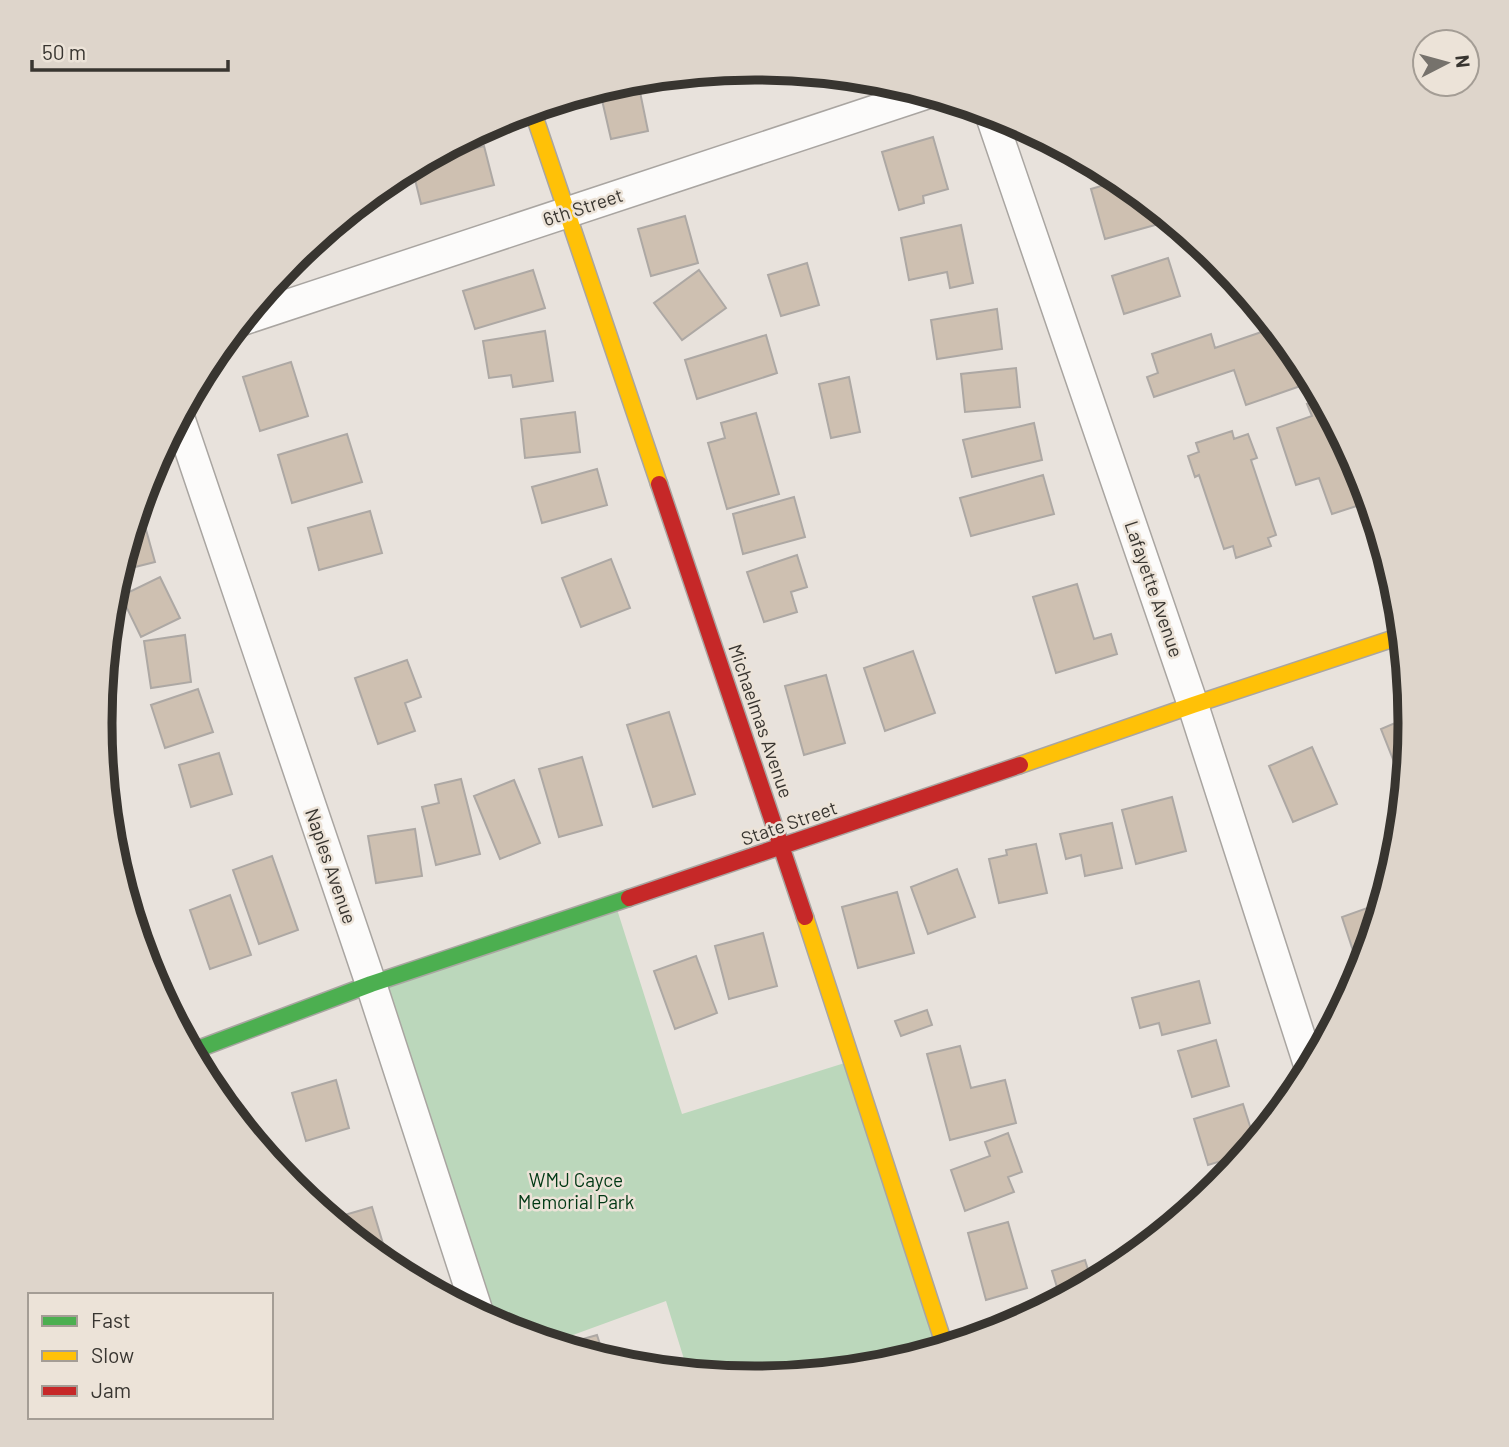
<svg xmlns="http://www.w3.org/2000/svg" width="1509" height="1447" font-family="Barlow,sans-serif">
<rect width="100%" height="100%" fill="#e8e2dc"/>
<path fill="#bbd7bb" d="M 615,903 L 682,1114 L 851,1061 L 945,1347 L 882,1366 L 754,1379 L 688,1372 L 666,1301 L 551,1343 L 503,1329 L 479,1316 L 371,984 Z"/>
<path fill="#cec0b1" stroke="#ada8a4" stroke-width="2" d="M 640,92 L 648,131 L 611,139 L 602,100 Z
M 933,137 L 948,189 L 923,196 L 924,203 L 899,210 L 882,152 Z
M 484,146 L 494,185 L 421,204 L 412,167 L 422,162 Z
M 1121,180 L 1150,204 L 1155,225 L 1105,239 L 1091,189 Z
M 685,216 L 698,263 L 651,276 L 638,229 Z
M 961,225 L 973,283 L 950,288 L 947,272 L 909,280 L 901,238 Z
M 1168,258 L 1180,296 L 1124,314 L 1112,276 Z
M 807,263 L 819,305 L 781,316 L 768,275 Z
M 533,270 L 545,308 L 475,329 L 463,291 Z
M 699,270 L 726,308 L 682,340 L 654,303 Z
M 997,309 L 1002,349 L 937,359 L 931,320 Z
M 1273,328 L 1300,360 L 1312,382 L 1246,405 L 1234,370 L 1154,397 L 1147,377 L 1158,373 L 1152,354 L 1211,334 L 1215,348 Z
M 545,331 L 553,381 L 513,387 L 511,375 L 489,378 L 483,341 Z
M 766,335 L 777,373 L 697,399 L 685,360 Z
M 291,362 L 308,416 L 260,431 L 243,377 Z
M 1016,368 L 1020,407 L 965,412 L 961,374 Z
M 849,377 L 860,432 L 831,438 L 819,384 Z
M 1321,400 L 1360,473 L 1369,502 L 1332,514 L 1319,478 L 1296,485 L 1277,428 L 1312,416 L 1307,404 Z
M 575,412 L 580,452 L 525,458 L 521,419 Z
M 756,413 L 779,494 L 727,509 L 708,443 L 725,438 L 721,423 Z
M 1034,423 L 1042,460 L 972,477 L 963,440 Z
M 1232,431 L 1234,439 L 1248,434 L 1257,458 L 1251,460 L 1276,535 L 1268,538 L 1271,546 L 1236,558 L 1233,546 L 1224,549 L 1199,475 L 1195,477 L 1188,456 L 1199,452 L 1196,443 Z
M 347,434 L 362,482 L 292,503 L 278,455 Z
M 597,469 L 607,505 L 542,523 L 532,487 Z
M 1043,475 L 1054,514 L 971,536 L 960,498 Z
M 794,497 L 805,537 L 743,554 L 733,514 Z
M 370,511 L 382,553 L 319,570 L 308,528 Z
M 143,519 L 155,562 L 119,571 L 134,522 Z
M 797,555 L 807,587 L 791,592 L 797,612 L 764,622 L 747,572 Z
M 611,559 L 630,608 L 581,627 L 562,578 Z
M 160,577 L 180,618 L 141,637 L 121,596 Z
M 1077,584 L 1094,639 L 1111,634 L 1117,654 L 1056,673 L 1033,597 Z
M 185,635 L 191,682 L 151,688 L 144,641 Z
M 913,651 L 935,713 L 885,731 L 864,668 Z
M 407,660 L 421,697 L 405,703 L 415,731 L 378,744 L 355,678 Z
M 826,675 L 845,743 L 804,755 L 785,686 Z
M 198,689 L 213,732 L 165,748 L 151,705 Z
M 669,712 L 695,794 L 653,807 L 627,725 Z
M 1409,717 L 1404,781 L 1402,782 L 1381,729 Z
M 1312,747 L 1337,804 L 1293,822 L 1269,766 Z
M 219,753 L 232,794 L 191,807 L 179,765 Z
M 582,757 L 602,825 L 559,837 L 539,769 Z
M 461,779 L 480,854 L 436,865 L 422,807 L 439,803 L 435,785 Z
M 514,780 L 540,843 L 500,859 L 474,796 Z
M 1172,797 L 1186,851 L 1136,864 L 1122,810 Z
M 1112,823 L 1122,868 L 1085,876 L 1081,855 L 1066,859 L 1060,834 Z
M 415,829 L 422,876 L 376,883 L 368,836 Z
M 1036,844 L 1047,893 L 999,903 L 989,859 L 1007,855 L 1006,850 Z
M 272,856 L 298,930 L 259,944 L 233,870 Z
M 957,869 L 975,917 L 928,934 L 911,887 Z
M 897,892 L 914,953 L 858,968 L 842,907 Z
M 230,895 L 251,955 L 210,969 L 190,910 Z
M 1381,903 L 1360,972 L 1342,917 Z
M 763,933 L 777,986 L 729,999 L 715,946 Z
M 696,956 L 717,1013 L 675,1029 L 654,971 Z
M 1199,981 L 1210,1023 L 1162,1035 L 1159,1023 L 1140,1028 L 1132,998 Z
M 927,1010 L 932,1025 L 901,1036 L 895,1021 Z
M 1216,1040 L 1229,1086 L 1192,1097 L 1178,1051 Z
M 960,1046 L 971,1088 L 1005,1080 L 1016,1123 L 950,1140 L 927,1054 Z
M 336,1080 L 349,1128 L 306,1141 L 292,1093 Z
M 1243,1104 L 1255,1142 L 1245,1154 L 1208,1165 L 1194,1119 Z
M 1008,1133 L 1022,1172 L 1008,1177 L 1014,1192 L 965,1211 L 951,1170 L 990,1156 L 985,1142 Z
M 372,1207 L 390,1267 L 389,1267 L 331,1219 Z
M 1008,1222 L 1027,1288 L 986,1300 L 968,1233 Z
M 1085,1260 L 1092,1283 L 1073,1293 L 1060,1297 L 1052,1271 Z
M 1027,1317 L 1005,1329 L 998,1331 L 997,1326 Z
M 597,1335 L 605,1360 L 571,1349 L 569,1343 Z"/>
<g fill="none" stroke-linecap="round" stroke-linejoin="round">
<g stroke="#a9a5a1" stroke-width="33">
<path id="street" d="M 990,113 L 1193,705 L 1310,1068
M 242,320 L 925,94
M 179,417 L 371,984 L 479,1316"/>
</g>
<g stroke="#a9a5a1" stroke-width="19">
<path id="fast" d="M 190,1052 L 371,984 L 629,898"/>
</g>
<g stroke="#a9a5a1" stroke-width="19">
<path id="slow" d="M 532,109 L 659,484
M 1020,765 L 1193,705 L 1401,636
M 805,917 L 945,1347"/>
</g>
<g stroke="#a9a5a1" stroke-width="19">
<path id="jam" d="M 659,484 L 805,917
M 629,898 L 1020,765"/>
</g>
<use href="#street" stroke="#fcfbfa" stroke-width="30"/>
<use href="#fast" stroke="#4caf50" stroke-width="16"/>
<use href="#slow" stroke="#ffc107" stroke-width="16"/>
<use href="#jam" stroke="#c62828" stroke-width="16"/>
</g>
<g text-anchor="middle" stroke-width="5" stroke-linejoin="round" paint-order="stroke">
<g font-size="19" fill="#383530" stroke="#ece3d8">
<text transform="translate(583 207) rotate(-18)" y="7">6th Street</text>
<text transform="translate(1154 589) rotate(71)" y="7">Lafayette Avenue</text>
<text transform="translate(761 721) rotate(71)" y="7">Michaelmas Avenue</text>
<text transform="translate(789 823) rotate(-19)" y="7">State Street</text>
<text transform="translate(331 866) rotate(71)" y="7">Naples Avenue</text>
</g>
<g font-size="19" fill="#003814" stroke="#ece3d8">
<text x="576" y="1187">WMJ Cayce<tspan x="576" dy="22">Memorial Park</tspan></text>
</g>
</g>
<path d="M0 0H1509V1447H0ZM112 723a643 643 0 1 1 1286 0a643 643 0 1 1-1286 0Z" fill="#ded5cb" fill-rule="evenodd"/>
<path fill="none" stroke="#383530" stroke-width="9" d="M112 723a643 643 0 1 1 1286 0a643 643 0 1 1-1286 0Z"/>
<rect x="28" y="1293" width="245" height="126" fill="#ece3d8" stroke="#a49d95" stroke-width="2"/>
<rect x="42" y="1316" width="35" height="10" fill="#4caf50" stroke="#a49d95" stroke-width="2"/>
<text x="91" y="1328" font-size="21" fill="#383530">Fast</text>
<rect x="42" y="1351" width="35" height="10" fill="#ffc107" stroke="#a49d95" stroke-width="2"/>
<text x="91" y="1363" font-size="21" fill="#383530">Slow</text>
<rect x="42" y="1386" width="35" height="10" fill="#c62828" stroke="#a49d95" stroke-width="2"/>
<text x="91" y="1398" font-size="21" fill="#383530">Jam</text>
<g transform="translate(1446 63) rotate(84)"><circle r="33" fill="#ece3d8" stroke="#a49d95" stroke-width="2"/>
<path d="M0-5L12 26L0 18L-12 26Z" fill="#76726c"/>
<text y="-10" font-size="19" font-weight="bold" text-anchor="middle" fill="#383530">N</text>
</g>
<path d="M32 60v10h196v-10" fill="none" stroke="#383530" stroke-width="3.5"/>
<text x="42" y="60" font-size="21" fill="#383530" stroke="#ece3d8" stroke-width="5" paint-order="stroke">50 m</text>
</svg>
